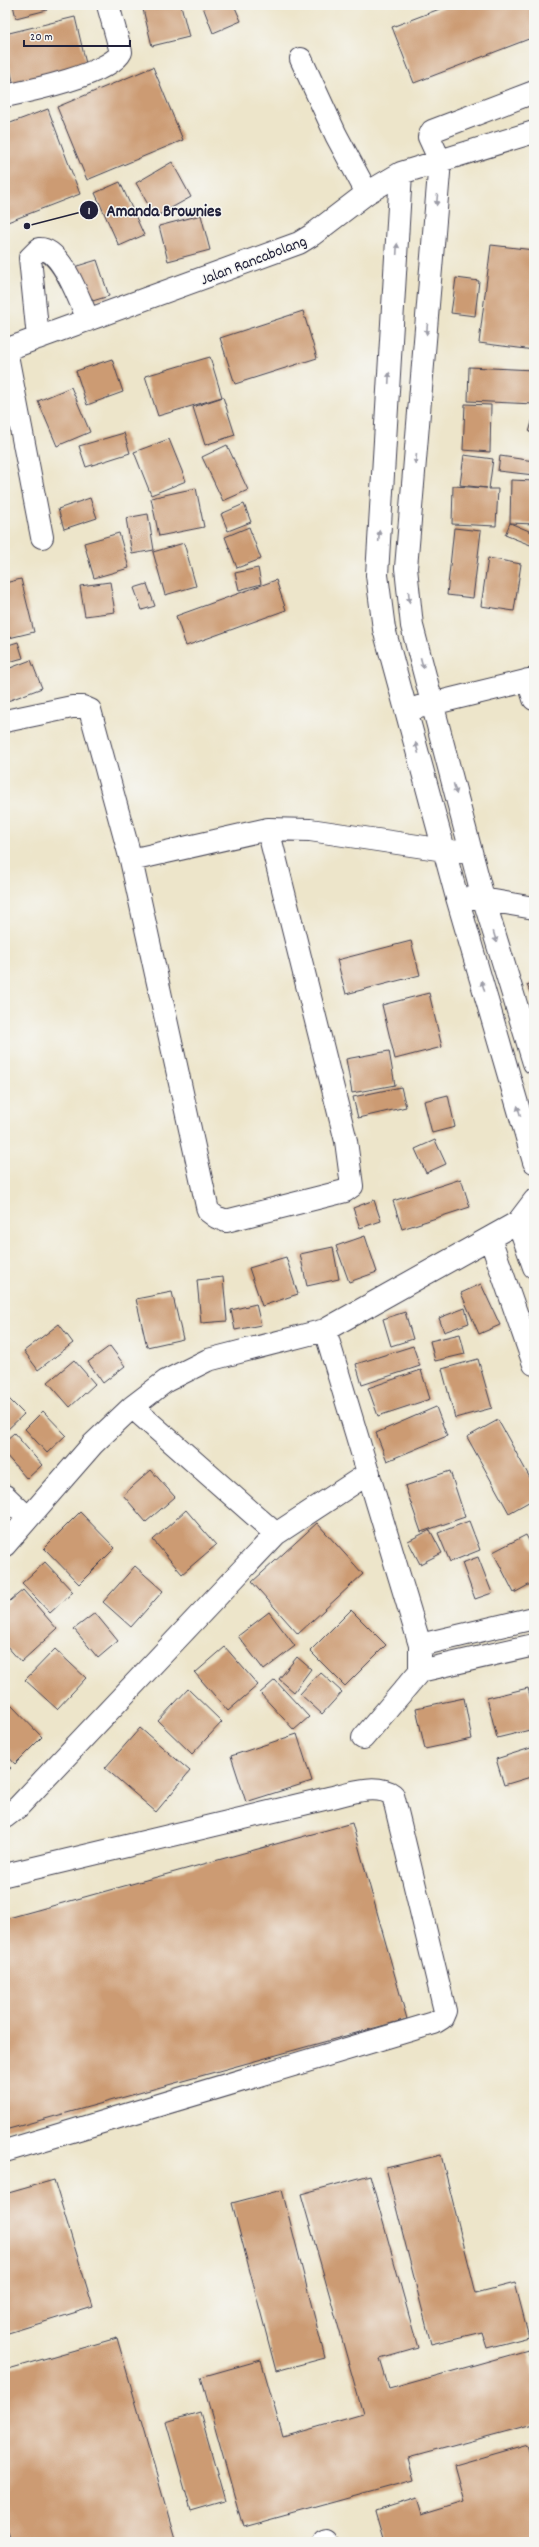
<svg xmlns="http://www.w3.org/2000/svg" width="539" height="2547" font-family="Dekko,sans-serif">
<rect width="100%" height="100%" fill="#f6f6f2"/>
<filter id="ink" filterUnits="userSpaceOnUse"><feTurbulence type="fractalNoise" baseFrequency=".025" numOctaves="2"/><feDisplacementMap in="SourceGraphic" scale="8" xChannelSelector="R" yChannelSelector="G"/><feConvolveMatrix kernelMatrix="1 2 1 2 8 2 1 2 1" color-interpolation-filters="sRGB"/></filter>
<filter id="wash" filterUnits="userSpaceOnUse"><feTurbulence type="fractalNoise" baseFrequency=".012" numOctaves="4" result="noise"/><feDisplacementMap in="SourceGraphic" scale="16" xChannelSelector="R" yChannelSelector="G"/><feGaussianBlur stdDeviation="0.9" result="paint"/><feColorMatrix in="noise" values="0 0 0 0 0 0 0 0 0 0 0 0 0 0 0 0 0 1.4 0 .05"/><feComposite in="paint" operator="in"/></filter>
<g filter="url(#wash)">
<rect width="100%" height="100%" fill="#ede5ca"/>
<g id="blocks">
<path fill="#cc9b73" d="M 13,5 L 46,5 L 47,10 L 16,18 Z
M 142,5 L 181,5 L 189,37 L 152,46 Z
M 209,5 L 234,5 L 241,21 L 213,33 L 203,7 Z
M 450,5 L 534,5 L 534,37 L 414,83 L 392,27 Z
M 75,17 L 87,68 L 14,86 L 5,47 L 5,34 Z
M 153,67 L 183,140 L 87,180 L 57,107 Z
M 48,109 L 80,194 L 5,223 L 5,125 Z
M 172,162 L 191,197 L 155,217 L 136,183 Z
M 120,182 L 144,235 L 119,246 L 95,193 Z
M 201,215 L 210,250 L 168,261 L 159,226 Z
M 491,245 L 534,250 L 534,350 L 479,343 Z
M 97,260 L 109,296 L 86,303 L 74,267 Z
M 456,278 L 479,281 L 475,316 L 451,313 Z
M 303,311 L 317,358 L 235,384 L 220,338 Z
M 210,357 L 222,397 L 158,416 L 145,376 Z
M 112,359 L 123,392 L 87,405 L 76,371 Z
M 469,367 L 534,370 L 534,404 L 468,401 Z
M 71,387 L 90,432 L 57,446 L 38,401 Z
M 5,390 L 9,421 L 5,421 Z
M 223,397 L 235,435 L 205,445 L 193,407 Z
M 465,404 L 491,405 L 490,452 L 463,450 Z
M 534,415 L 534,433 L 529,432 Z
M 124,433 L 130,453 L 86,467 L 79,446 Z
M 169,439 L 186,481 L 151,495 L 134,452 Z
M 227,445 L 248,490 L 223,501 L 202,457 Z
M 464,455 L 493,459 L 489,489 L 498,489 L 496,526 L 452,524 L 453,486 L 487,488 L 460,485 Z
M 500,456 L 534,461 L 534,475 L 498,471 Z
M 511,480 L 534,481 L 534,524 L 510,523 Z
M 196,488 L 204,527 L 159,536 L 151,498 Z
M 90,498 L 97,518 L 64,529 L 58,509 Z
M 244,504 L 251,522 L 228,531 L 221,514 Z
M 148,514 L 154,550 L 132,554 L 126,518 Z
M 510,523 L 534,533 L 533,546 L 505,535 Z
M 249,527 L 261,559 L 237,568 L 225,537 Z
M 454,528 L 481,531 L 473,598 L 447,595 Z
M 119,533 L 129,568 L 94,578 L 84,543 Z
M 184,543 L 196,586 L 165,595 L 153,552 Z
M 488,558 L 521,564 L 514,611 L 481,606 Z
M 258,568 L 261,584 L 239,590 L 235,573 Z
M 21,579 L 34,632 L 5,639 L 5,583 Z
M 276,580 L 286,610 L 186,646 L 176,616 Z
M 110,582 L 115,612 L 85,616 L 80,586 Z
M 147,584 L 155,606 L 142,610 L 134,588 Z
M 18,642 L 23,658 L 5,663 L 5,646 Z
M 31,660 L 42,688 L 5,702 L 5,670 Z
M 411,941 L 420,975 L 346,994 L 337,960 Z
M 534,982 L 534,1001 L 527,985 Z
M 429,993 L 442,1047 L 395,1059 L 382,1005 Z
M 389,1051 L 395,1085 L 352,1093 L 346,1059 Z
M 401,1087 L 406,1107 L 358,1118 L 353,1097 Z
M 448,1095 L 455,1127 L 432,1133 L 424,1101 Z
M 435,1140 L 446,1164 L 426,1173 L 415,1149 Z
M 461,1179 L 470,1207 L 402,1229 L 393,1201 Z
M 374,1200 L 381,1221 L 360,1228 L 353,1208 Z
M 365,1236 L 377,1272 L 349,1282 L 336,1246 Z
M 333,1247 L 339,1279 L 307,1286 L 300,1254 Z
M 286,1257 L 298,1294 L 262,1306 L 249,1268 Z
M 223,1277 L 227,1321 L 201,1323 L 197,1280 Z
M 481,1284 L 500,1325 L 479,1334 L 461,1293 Z
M 172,1292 L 183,1339 L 147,1347 L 136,1299 Z
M 256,1304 L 261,1325 L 235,1330 L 231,1310 Z
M 465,1308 L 469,1323 L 444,1332 L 439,1318 Z
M 405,1312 L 413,1339 L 391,1346 L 383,1319 Z
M 59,1324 L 73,1343 L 38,1370 L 24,1351 Z
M 460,1334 L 465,1354 L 435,1361 L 430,1341 Z
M 110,1346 L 125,1366 L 103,1383 L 88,1362 Z
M 413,1346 L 420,1366 L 362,1385 L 356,1364 Z
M 478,1359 L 492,1408 L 455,1418 L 442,1369 Z
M 74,1360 L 95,1384 L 70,1407 L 48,1382 Z
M 421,1370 L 430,1399 L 378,1416 L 368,1388 Z
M 8,1398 L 24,1414 L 5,1432 L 5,1400 Z
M 436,1407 L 447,1436 L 387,1461 L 376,1433 Z
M 43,1411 L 66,1435 L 47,1453 L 25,1429 Z
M 498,1420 L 534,1485 L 534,1499 L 509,1513 L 467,1437 Z
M 14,1433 L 42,1465 L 27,1479 L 5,1454 L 5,1441 Z
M 151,1470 L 175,1497 L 146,1522 L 123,1495 Z
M 450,1471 L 465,1517 L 421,1532 L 405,1486 Z
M 186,1510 L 216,1545 L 182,1574 L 153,1540 Z
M 80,1512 L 115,1548 L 79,1584 L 44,1548 Z
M 469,1521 L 480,1550 L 450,1562 L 438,1533 Z
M 317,1523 L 363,1574 L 298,1634 L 252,1582 Z
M 430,1530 L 442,1553 L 420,1564 L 408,1541 Z
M 526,1535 L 534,1550 L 534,1582 L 514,1593 L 493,1552 Z
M 478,1557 L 492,1593 L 475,1599 L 462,1563 Z
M 45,1562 L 73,1592 L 50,1613 L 22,1583 Z
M 135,1566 L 163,1591 L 131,1627 L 103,1602 Z
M 23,1590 L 57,1629 L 21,1662 L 5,1644 L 5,1605 Z
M 351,1610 L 386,1645 L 345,1686 L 310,1651 Z
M 269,1612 L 295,1646 L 264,1670 L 238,1636 Z
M 95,1613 L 118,1641 L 98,1658 L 74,1629 Z
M 225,1647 L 258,1685 L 228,1711 L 195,1673 Z
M 55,1649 L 86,1678 L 57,1709 L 25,1680 Z
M 297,1657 L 311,1669 L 294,1692 L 279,1679 Z
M 320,1672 L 342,1692 L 322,1714 L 300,1694 Z
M 275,1680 L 309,1717 L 294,1730 L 260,1693 Z
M 528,1688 L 534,1711 L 534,1729 L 497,1738 L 487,1698 Z
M 188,1689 L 222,1722 L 192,1754 L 158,1721 Z
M 464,1698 L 472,1739 L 425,1749 L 416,1708 Z
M 10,1704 L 42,1737 L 15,1764 L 5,1753 L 5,1709 Z
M 140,1728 L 190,1771 L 156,1812 L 105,1768 Z
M 297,1734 L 312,1781 L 246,1802 L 231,1756 Z
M 534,1747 L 534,1776 L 504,1785 L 496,1759 Z
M 5,1763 L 11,1768 L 5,1774 Z
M 352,1823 L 407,2019 L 5,2130 L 5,1919 Z
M 441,2155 L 476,2293 L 515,2283 L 529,2337 L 487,2348 L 482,2332 L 431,2344 L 386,2168 Z
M 370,2175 L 418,2348 L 380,2359 L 389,2389 L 528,2350 L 534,2372 L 534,2424 L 408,2458 L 414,2480 L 243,2527 L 201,2377 L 261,2360 L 283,2437 L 363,2414 L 301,2194 Z
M 54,2180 L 93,2307 L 5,2334 L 5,2194 Z
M 282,2190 L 325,2358 L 276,2371 L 232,2203 Z
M 117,2338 L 176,2542 L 10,2542 L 5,2525 L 5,2370 Z
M 200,2412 L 225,2501 L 191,2511 L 166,2422 Z
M 528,2444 L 534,2463 L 534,2542 L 384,2542 L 375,2511 L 417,2498 L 422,2514 L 465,2501 L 455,2465 Z"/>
</g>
</g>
<g filter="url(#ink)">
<use href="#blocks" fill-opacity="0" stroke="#403f50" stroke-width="1"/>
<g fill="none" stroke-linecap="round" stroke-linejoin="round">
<g stroke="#403f50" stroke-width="24">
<path id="minor" d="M 301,59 L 336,135 L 367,193
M 534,92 L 432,131 L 429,137 L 440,161 L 406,568 L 412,626 L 481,890 L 534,1063
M 5,96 C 29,91 111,74 121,52 L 108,5
M 401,173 L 377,575 L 384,629 L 456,894 L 534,1162
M 38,338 L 30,258 L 39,249 C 61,247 81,303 88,320
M 5,350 L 299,243 L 312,235 L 367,193 L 401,173 L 534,132
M 6,350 L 42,537
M 528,680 L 534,699
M 419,707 L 534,679
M 5,721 L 72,707 L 83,707 L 90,710 L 131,860 L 208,1211 L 216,1217 L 226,1221 L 345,1191 L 352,1186 L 346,1141 L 268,829
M 131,860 L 268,829 L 310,830 L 458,852
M 471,897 L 534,908
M 518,1222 L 534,1267
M 490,1238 L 534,1364
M 325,1330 L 420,1645 L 420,1671
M 132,1407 L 276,1534
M 5,1496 L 28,1518
M 5,1545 L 93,1444 L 132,1407 L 166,1381 L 208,1360 L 325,1330 L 518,1222 L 534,1201
M 420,1645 L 534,1618
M 363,1738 L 420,1671 L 534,1645
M 5,1817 L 18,1807 L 276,1534 L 369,1473
M 5,1875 L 324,1799 C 344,1795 375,1782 393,1795 L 445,2011 L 442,2018 L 434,2023 L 5,2151
M 324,2542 L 327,2541"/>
</g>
<use href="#minor" stroke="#fff" stroke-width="22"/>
</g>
<defs><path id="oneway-solid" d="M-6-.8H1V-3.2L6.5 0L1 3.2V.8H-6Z"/></defs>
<g fill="#9c9ca7">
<use href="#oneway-solid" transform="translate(437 200) rotate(95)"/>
<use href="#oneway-solid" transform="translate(397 249) rotate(-87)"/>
<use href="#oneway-solid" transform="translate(427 329) rotate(95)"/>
<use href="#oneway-solid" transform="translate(389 378) rotate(-87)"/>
<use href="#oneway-solid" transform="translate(416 459) rotate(95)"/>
<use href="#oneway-solid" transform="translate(379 536) rotate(-87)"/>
<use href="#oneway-solid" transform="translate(409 597) rotate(85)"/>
<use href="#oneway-solid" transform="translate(422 663) rotate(75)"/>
<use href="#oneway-solid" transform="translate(417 748) rotate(-105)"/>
<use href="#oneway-solid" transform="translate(455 789) rotate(75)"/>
<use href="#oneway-solid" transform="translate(495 937) rotate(73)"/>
<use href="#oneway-solid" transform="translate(483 986) rotate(-106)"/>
<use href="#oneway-solid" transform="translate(519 1111) rotate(-106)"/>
</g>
</g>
<g text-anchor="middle" stroke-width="3" stroke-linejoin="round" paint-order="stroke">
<g font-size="16" fill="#22223b" stroke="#f6f6f2">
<text transform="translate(253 259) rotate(-21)" y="6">Jalan Rancabolang</text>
</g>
</g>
<path fill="none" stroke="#22223b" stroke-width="1.5" d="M27 226L89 210"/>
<g fill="#22223b" stroke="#f6f6f2" stroke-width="1.5">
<circle cx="27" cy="226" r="4"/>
<circle cx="89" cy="210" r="10"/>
</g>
<g font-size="12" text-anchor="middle" font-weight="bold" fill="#fff">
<text x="89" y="214">1</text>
</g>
<g font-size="17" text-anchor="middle" font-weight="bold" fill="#22223b" stroke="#f6f6f2" stroke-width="3" stroke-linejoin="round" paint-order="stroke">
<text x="164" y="216">Amanda Brownies</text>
</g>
<rect width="539" height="2547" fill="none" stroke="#f6f6f2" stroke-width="20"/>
<path d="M24 40v6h106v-6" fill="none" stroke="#22223b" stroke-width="2"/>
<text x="30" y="40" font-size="12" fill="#22223b" stroke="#f6f6f2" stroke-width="3" paint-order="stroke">20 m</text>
</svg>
